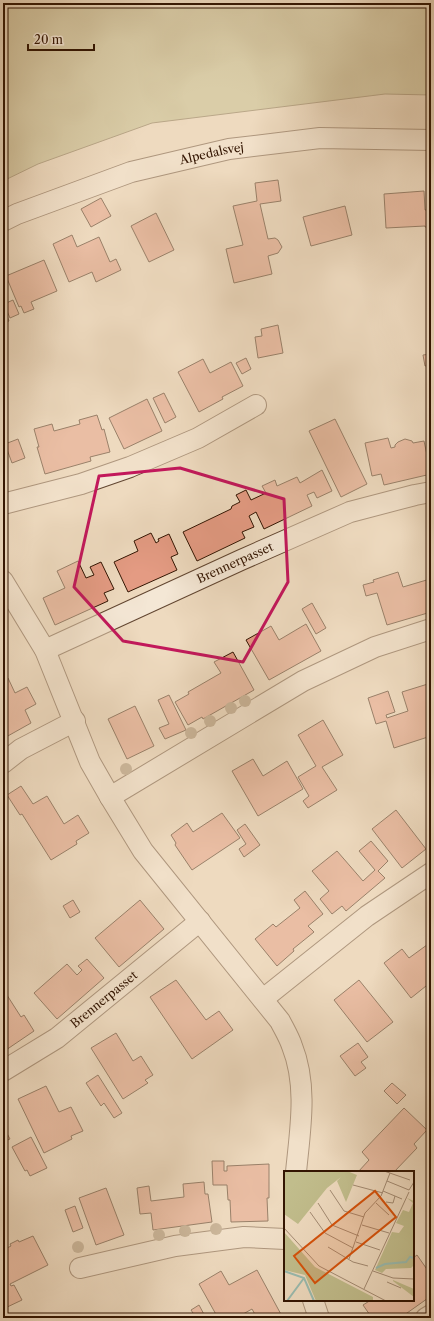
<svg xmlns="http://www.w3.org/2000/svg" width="434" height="1321" font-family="'Libre Caslon Text',serif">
<rect width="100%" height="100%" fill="#eedabf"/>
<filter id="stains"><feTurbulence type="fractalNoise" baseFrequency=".005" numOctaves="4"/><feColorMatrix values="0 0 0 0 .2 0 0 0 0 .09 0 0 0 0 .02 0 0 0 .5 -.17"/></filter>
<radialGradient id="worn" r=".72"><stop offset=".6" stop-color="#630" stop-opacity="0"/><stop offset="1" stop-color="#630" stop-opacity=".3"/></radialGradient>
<path fill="#c1bd8c" stroke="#7a6947" d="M 3,3 L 431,3 L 431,95 L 385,94 L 152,123 L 38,164 L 3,181 Z"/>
<path fill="#e49b83" stroke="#331502" d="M 278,180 L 281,201 L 260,204 L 268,239 L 275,238 L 278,240 L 282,247 L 278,253 L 268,256 L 272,274 L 234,283 L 226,249 L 243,245 L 233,206 L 257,201 L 255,183 Z
M 424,191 L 425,210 L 431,210 L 431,239 L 429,239 L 429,227 L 425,227 L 425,226 L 386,228 L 384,194 Z
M 101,198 L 111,216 L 91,227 L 81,209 Z
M 345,206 L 352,235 L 311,246 L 303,217 Z
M 156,213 L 174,250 L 149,262 L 131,226 Z
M 72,235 L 77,247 L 99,237 L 110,262 L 116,259 L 121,270 L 96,282 L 92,272 L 69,282 L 53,244 Z
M 44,260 L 57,291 L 31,302 L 34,309 L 24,313 L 21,306 L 19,307 L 6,276 Z
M 13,300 L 19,314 L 10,318 L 4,304 Z
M 3,306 L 9,321 L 3,323 Z
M 278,325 L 283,353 L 258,358 L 255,337 L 262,336 L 261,329 Z
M 431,354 L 431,365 L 425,366 L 423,355 Z
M 246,358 L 251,369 L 242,374 L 236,363 Z
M 203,359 L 210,373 L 231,362 L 243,386 L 222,397 L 223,399 L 199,412 L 178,372 Z
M 164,393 L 176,417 L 165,423 L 153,398 Z
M 147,399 L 162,431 L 124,449 L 109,418 Z
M 97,415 L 102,430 L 104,429 L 110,452 L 90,457 L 91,461 L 45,474 L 37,447 L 39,447 L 34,429 L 52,424 L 54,431 L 80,424 L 79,420 Z
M 335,419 L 367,484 L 341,497 L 309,431 Z
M 388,438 L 391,448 L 395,447 L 395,445 L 398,442 L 405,439 L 412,441 L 413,443 L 424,441 L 431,474 L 384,485 L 381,474 L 372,476 L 365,443 Z
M 18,439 L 25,458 L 12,463 L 5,444 Z
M 322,470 L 332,491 L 317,498 L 314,492 L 307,495 L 312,506 L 264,529 L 256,512 L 249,516 L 254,527 L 242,532 L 245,538 L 197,561 L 183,532 L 231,509 L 232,506 L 240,502 L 236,495 L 246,490 L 251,500 L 266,493 L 262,486 L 275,480 L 277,486 L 297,477 L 300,483 Z
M 151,533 L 156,543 L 159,541 L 158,539 L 169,534 L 178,554 L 171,557 L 177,570 L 128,592 L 114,562 L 138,551 L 134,541 Z
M 78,561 L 86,578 L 94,575 L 90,567 L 101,562 L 114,589 L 104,593 L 108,601 L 55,625 L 43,598 L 65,588 L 57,571 Z
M 398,572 L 403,587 L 430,579 L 431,612 L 387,625 L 377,593 L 366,596 L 363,585 L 374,582 L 373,580 Z
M 312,603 L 326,628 L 316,634 L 302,609 Z
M 306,624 L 321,651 L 269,680 L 246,640 L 271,626 L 279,640 Z
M 233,652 L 254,690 L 203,719 L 202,717 L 188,725 L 175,702 L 189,694 L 188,692 L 221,673 L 214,662 Z
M 8,678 L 15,693 L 27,687 L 36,704 L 25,710 L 31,723 L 6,737 L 3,731 L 3,680 Z
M 431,683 L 431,736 L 394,748 L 386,721 L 376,724 L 368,698 L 388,691 L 395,712 L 386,715 L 387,718 L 408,711 L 402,692 Z
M 169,695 L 186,730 L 165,739 L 159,728 L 169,724 L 158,700 Z
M 135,706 L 154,746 L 127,759 L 108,719 Z
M 323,720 L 343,755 L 322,767 L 337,790 L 308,808 L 303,801 L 309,796 L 298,777 L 316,766 L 298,735 Z
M 253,759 L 263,776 L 287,761 L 303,789 L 258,816 L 232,771 Z
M 21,786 L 33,804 L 47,796 L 64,824 L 78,815 L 89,833 L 76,841 L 77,844 L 51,860 L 22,814 L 20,815 L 7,795 Z
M 396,810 L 426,849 L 402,868 L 372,829 Z
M 222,813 L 240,838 L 192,870 L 175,845 L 176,843 L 171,835 L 187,823 L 193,832 Z
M 245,824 L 260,845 L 244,857 L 239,849 L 246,844 L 237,830 Z
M 371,841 L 388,861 L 378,871 L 385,878 L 346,911 L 342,906 L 332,914 L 320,899 L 329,891 L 312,871 L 337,851 L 363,881 L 375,870 L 359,851 Z
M 305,891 L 323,914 L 308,926 L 314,932 L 293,949 L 294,951 L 277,966 L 255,939 L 273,924 L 276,927 L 300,908 L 294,900 Z
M 73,900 L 80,912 L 70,918 L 63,906 Z
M 140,900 L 164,929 L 119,967 L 95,938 Z
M 431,942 L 431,982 L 411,998 L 384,963 L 402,949 L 409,958 Z
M 87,959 L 104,978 L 57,1019 L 34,993 L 67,964 L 77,975 L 82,970 L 78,966 Z
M 176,980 L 206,1020 L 219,1011 L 233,1030 L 192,1059 L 150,997 Z
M 359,980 L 393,1022 L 367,1042 L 334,1000 Z
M 5,992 L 21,1017 L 24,1015 L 34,1031 L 3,1052 L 3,993 Z
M 116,1033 L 133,1061 L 141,1056 L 153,1075 L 145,1080 L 148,1083 L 123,1099 L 91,1048 Z
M 358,1043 L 368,1057 L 361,1062 L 366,1068 L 355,1076 L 340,1056 Z
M 98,1075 L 122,1113 L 114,1118 L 104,1103 L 101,1106 L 86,1083 Z
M 392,1083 L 406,1095 L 397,1104 L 384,1091 Z
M 46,1086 L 59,1112 L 71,1107 L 83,1131 L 71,1136 L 72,1139 L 44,1153 L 18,1099 Z
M 404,1108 L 427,1130 L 414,1144 L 417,1148 L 394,1172 L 358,1172 L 369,1160 L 362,1152 Z
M 3,1126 L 10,1139 L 3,1142 Z
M 31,1137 L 47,1168 L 30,1176 L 27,1170 L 25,1171 L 12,1147 Z
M 212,1161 L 224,1161 L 224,1171 L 227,1171 L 227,1166 L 269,1164 L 269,1198 L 267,1198 L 268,1221 L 231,1222 L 230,1200 L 228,1200 L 227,1185 L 213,1185 Z
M 204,1182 L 205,1194 L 208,1194 L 212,1222 L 153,1230 L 151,1213 L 140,1214 L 137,1188 L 149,1186 L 151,1201 L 184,1197 L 183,1184 Z
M 106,1188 L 124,1235 L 96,1245 L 79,1198 Z
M 75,1206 L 83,1228 L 73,1232 L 65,1210 Z
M 33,1236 L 48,1265 L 10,1284 L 11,1286 L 14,1285 L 22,1300 L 3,1309 L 3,1290 L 5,1289 L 3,1285 L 3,1250 L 11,1246 L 10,1244 L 18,1240 L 19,1242 Z
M 417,1255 L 431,1275 L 431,1296 L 400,1318 L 372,1318 L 363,1305 L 371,1300 L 413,1300 L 413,1258 Z
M 257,1270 L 283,1318 L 257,1318 L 252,1309 L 236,1318 L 218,1318 L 199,1284 L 221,1271 L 229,1285 Z
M 199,1305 L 206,1318 L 186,1318 L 193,1313 L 191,1310 Z"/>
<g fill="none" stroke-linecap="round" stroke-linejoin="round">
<g stroke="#624631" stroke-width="22">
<g id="street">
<path id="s1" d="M 3,221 L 17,214 L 131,172 L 229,149 L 320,138 L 431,140"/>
<path d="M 3,504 L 81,484 L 130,467 L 198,438 L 256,405"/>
<path d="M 3,581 L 45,650 L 90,762 L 110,797 L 143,851 L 280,1021 C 284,1029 289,1037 292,1046 C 308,1086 300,1130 296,1172"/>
<path id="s2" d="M 45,650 L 241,560 L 350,512 L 415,495 L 431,492"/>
<path d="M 3,763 L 21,749 L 75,721"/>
<path d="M 110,797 L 303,681 L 375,647 L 431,629"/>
<path d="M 263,999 L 367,916 L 431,873"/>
<path id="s3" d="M 3,1071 L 57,1038 L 200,921"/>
<path d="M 80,1268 L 175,1246 L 244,1237 L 285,1239"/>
<path d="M 313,1300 L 319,1318"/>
<path d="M 426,1318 L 431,1315"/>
</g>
</g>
<use href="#street" stroke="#f4e7d5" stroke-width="20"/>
</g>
<g fill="#9f896e">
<circle cx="245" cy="701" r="6"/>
<circle cx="231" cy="708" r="6"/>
<circle cx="210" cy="721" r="6"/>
<circle cx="191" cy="733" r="6"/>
<circle cx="126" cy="769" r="6"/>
<circle cx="216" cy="1229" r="6"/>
<circle cx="185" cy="1231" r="6"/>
<circle cx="159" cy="1235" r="6"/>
<circle cx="78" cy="1247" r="6"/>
</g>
<path d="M0 0H434V1321H0ZM 180,468 L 284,499 L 288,582 L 243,662 L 123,641 L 74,587 L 99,476 Z" fill="#eedabf" fill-opacity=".55" fill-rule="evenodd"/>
<path fill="none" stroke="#c2185b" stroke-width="3" stroke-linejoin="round" d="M 180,468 L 284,499 L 288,582 L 243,662 L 123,641 L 74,587 L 99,476 Z"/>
<g text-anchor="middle" stroke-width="4" stroke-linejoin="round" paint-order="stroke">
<g font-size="12" fill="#331502" stroke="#f4e7d5">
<text dy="4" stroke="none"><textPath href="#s1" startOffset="220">Alpedalsvej</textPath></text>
<text dy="4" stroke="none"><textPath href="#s2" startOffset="209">Brennerpasset</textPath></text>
<text dy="4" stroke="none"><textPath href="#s3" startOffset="124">Brennerpasset</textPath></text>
</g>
</g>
<g transform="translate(284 1171)">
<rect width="130" height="130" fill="#eedabf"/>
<path d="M 0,0 L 63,0 L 73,4 L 62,31 L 53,10 L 57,6 L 43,17 L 14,53 L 0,43 ZM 123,27 L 130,30 L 130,94 L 127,97 L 102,98 L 98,102 L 91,99 L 108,61 L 115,62 L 120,55 L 112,52 L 119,39 L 125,41 L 129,32 ZM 0,61 L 31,96 L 89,126 L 89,130 L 32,130 L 21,104 L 0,99 ZM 109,109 L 130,118 L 130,126 L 109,110 Z" fill="#c1bd8c"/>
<path fill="none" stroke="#99bbaf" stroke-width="2" d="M 92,97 L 101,93 L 122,91 L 126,86 L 130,87M 0,100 L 20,107 L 30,130M 3,130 L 20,107"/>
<path fill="none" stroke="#a38b73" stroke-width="1" d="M 100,0 L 126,9M 103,10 L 125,19 L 130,11M 69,14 L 99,22M 46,19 L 60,40 L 80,46M 99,20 L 118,28M 102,31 L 109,32 L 111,25M 34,32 L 48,54 L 75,65M 92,32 L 105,44M 26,41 L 41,62 L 69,77M 78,54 L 105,62M 0,57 L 35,95 L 102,130M 72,71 L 96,79M 44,76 L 69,91 L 84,95M 65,88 L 81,42 L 97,25 L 106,2M 89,100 L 109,107 L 130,108M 103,111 L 117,117M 80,118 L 125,21"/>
<path fill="#d6520b" fill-opacity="0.15" stroke="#d6520b" stroke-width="2" d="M 91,20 L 112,46 L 31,112 L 10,85 Z"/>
<rect width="130" height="130" fill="none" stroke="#331502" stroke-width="2"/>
</g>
<rect width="434" height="1321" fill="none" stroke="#eedabf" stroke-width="16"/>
<rect x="4" y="4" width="426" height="1313" fill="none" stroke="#331502" stroke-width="2"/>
<rect x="8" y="8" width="418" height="1305" fill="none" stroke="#331502"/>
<path d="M28 44v6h66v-6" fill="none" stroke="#331502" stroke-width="2"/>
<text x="34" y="44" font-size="12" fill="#331502" stroke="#f4e7d5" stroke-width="3" paint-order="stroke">20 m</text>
<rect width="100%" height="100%" filter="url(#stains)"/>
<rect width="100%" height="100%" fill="url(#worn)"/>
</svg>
